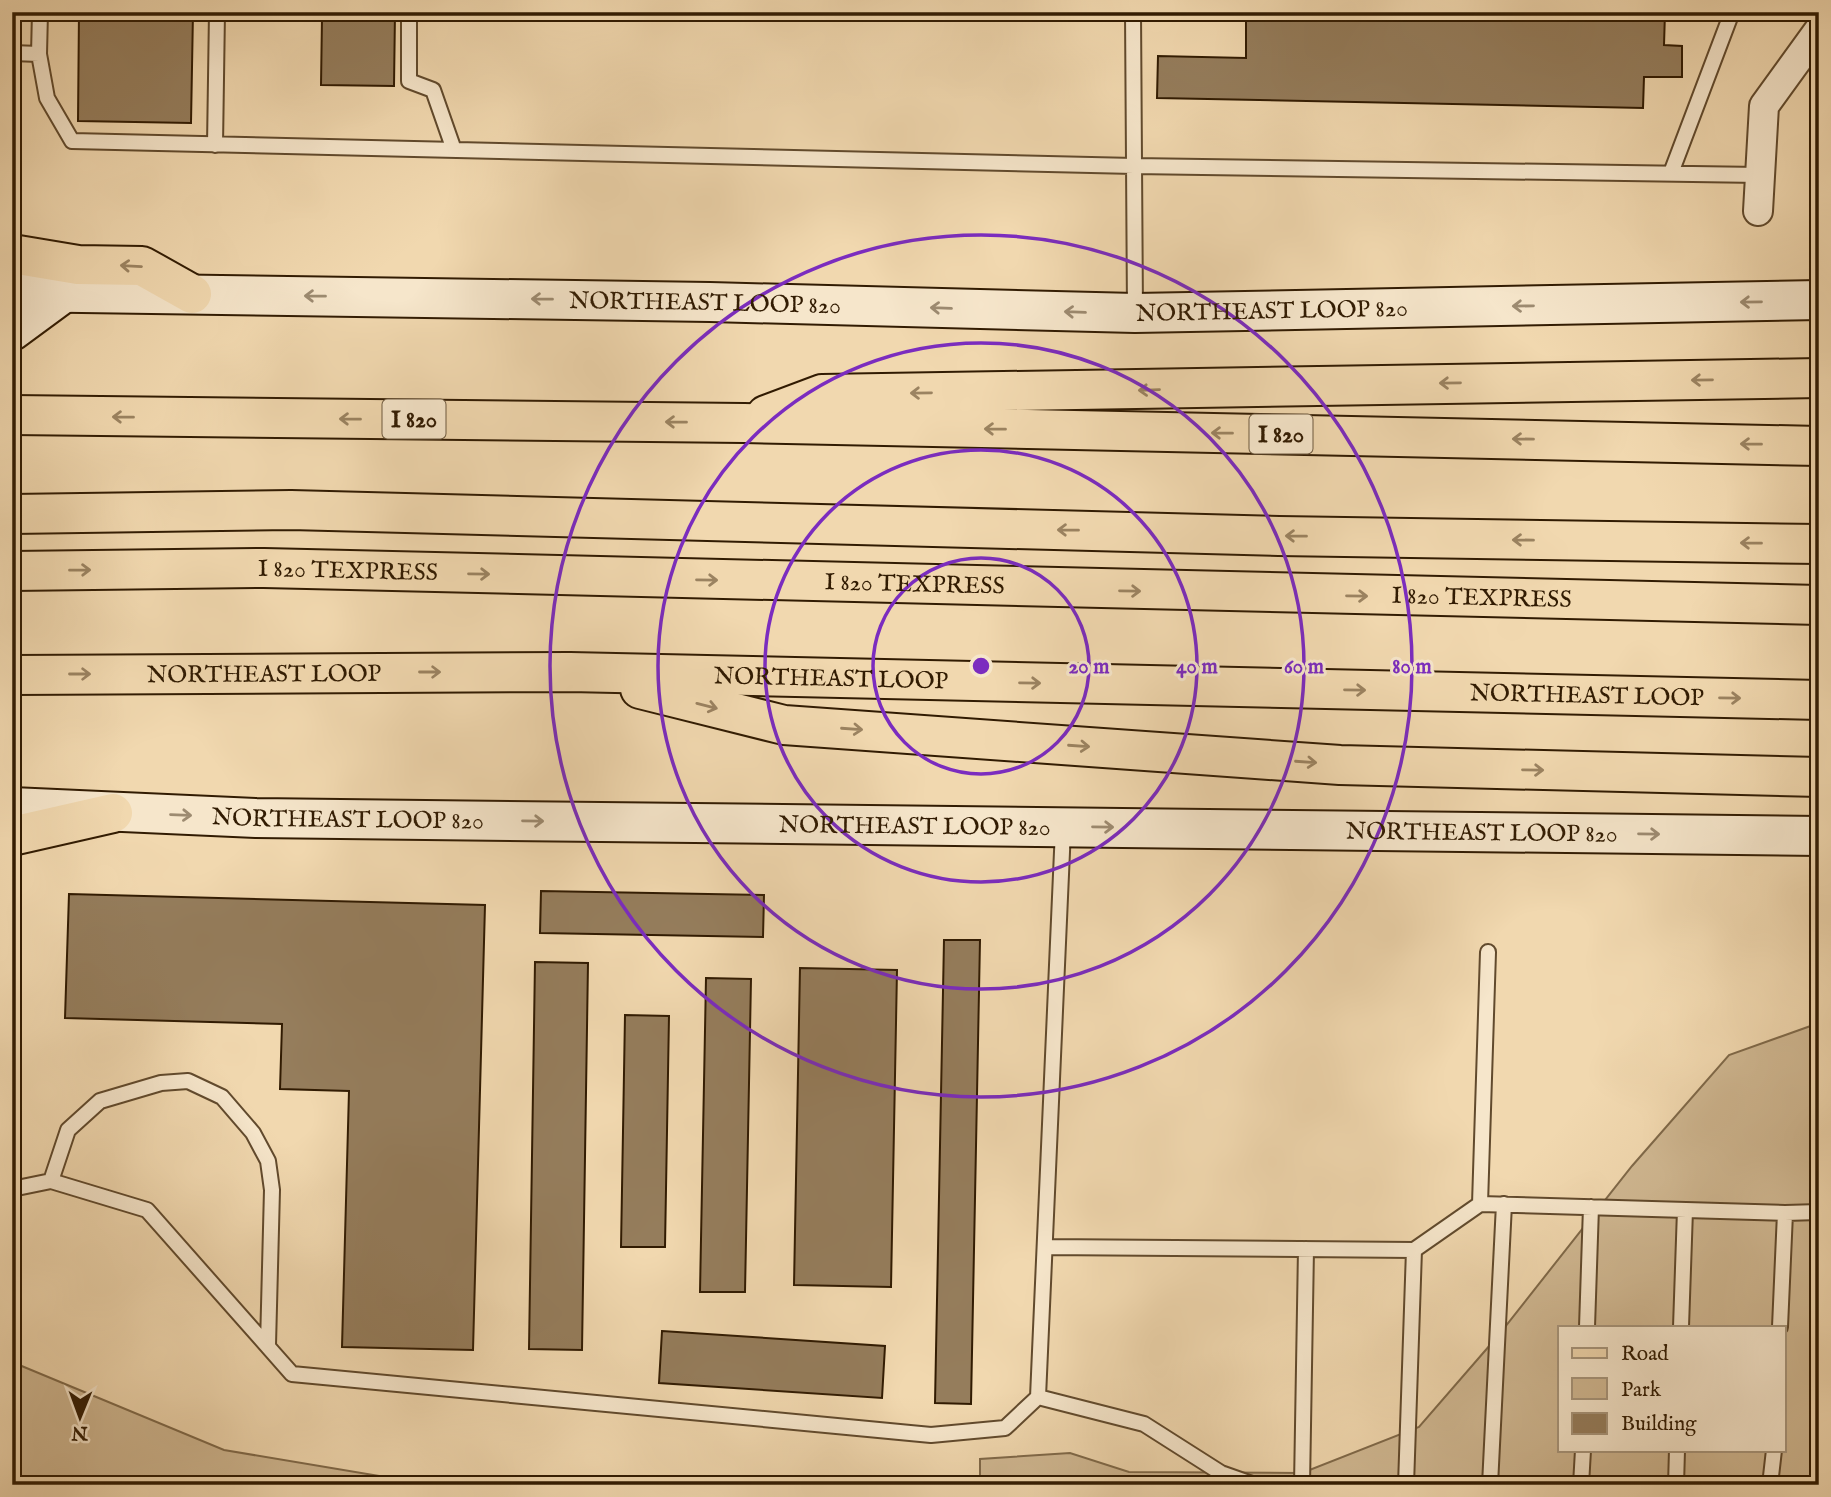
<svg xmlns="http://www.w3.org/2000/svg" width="1831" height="1497" font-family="'IM FELL English',serif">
<rect width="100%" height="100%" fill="#f1d8af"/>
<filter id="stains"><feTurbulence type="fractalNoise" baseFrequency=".00286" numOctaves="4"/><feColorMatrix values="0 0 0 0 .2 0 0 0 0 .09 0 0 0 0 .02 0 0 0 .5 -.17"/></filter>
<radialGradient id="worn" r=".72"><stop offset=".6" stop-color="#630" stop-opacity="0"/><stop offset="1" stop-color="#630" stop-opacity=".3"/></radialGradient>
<path fill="#d0b892" stroke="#806a4a" stroke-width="2" fill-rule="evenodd" d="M 1819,1023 L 1819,1485 L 980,1485 L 980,1459 L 1070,1453 L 1129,1472 L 1302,1473 L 1419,1427 L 1497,1337 L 1632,1166 L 1729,1055 ZM 1560,1327 L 1784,1327 L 1784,1450 L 1560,1450 Z
M 12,1362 L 224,1450 L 403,1480 L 487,1485 L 12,1485 Z"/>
<path fill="#957d5c" stroke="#311b02" stroke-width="2" d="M 79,12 L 193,12 L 191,123 L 78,121 Z
M 291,12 L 395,12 L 394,86 L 321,85 L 322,18 L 291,18 Z
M 1246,12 L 1665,12 L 1664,45 L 1682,46 L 1682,77 L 1644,77 L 1643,108 L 1157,98 L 1158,56 L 1246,58 Z
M 541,891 L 764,895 L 763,937 L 540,933 Z
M 69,894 L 485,905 L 473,1350 L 342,1347 L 349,1091 L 280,1089 L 282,1024 L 65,1018 Z
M 944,940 L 980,940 L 971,1404 L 935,1403 Z
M 535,962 L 588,963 L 582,1350 L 529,1349 Z
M 800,968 L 897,970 L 891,1287 L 794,1285 Z
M 706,978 L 751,979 L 745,1292 L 700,1292 Z
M 625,1015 L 669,1016 L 665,1247 L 621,1247 Z
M 662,1331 L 885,1346 L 882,1398 L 659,1383 Z"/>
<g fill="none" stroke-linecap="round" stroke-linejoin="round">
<g stroke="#614a2d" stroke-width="18">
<path id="service" d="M 409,12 L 409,81 L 433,90 L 454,150
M 1133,12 L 1135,312
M 12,53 L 39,54 L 47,98 L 72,141 L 1134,166 L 1760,175
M 39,54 L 40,12
M 215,145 L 217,12
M 1671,173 L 1732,12
M 51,1181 L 68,1130 L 100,1101 L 161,1083 L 188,1081 L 222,1097 L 253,1133 L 268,1161 L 272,1190 L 268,1345
M 12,1189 L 51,1181 L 147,1210 L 292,1374 L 931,1435 L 1005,1428 L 1038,1397 L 1063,829
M 1480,1204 L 1488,952
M 1785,1213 L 1819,1212
M 1045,1247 L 1414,1250 L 1480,1204 L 1785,1213 L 1780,1327
M 1587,1327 L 1591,1207
M 1681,1327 L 1685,1210
M 1038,1397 L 1144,1424 L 1221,1473 L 1255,1485
M 1302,1485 L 1306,1249
M 1406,1485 L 1414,1250
M 1490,1485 L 1504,1204
M 1581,1485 L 1583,1450
M 1676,1485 L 1677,1450
M 1770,1485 L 1774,1450"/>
</g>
<g stroke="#614a2d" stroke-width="32">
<path id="minor" d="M 1758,211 L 1764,106 L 1819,30"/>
</g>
<g stroke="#311b02" stroke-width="42">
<g id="secondary">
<path id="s1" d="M 12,292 L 710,302 L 1135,313 L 1819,300"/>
<path d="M 12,331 L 65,292"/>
<path id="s2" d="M 12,807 L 256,818 L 1819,836"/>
</g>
</g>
<g stroke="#311b02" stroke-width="42">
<path id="primary" d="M 12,254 L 78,265 L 142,266 L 192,294
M 12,836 L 113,813"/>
</g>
<g stroke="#311b02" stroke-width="42">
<g id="motorway">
<path d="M 12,415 L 744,423 L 1819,446"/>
<path d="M 766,415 L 822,394 L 1819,378"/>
<path d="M 12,514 L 291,510 L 1279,536 L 1819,544"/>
<path id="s3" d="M 12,571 L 264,568 L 1819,605"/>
<path id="s4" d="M 12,675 L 570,672 L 1819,700"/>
<path d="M 640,689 L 784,725 L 1340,765 L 1819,777"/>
</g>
</g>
<use href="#service" stroke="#f6e6cb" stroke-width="14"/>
<use href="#minor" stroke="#f6e6cb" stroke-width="28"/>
<use href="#secondary" stroke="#f6e6cb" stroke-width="38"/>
<use href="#primary" stroke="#f1d8af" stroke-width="38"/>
<use href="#motorway" stroke="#f1d8af" stroke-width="38"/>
</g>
<defs><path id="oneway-shaft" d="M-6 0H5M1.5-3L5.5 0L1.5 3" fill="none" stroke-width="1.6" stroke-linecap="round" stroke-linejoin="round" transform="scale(1.75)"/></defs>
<g stroke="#9b8361">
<use href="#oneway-shaft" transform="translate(131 266) rotate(-177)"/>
<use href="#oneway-shaft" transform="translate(1702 380) rotate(179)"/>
<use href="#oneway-shaft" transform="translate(1450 383) rotate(179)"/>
<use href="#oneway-shaft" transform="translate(1149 390) rotate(178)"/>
<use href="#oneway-shaft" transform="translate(921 393) rotate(179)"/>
<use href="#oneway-shaft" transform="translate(123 417) rotate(-179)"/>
<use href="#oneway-shaft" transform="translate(350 419) rotate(-179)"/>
<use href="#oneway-shaft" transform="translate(676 422) rotate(-179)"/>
<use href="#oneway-shaft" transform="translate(995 429) rotate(-179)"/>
<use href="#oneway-shaft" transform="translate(1222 433) rotate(-179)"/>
<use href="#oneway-shaft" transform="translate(1523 439) rotate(-179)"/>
<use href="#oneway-shaft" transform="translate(1751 444) rotate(-179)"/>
<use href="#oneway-shaft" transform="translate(1068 530) rotate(-179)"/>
<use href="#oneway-shaft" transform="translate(1296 536) rotate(-179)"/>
<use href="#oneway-shaft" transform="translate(1523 540) rotate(-179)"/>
<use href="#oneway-shaft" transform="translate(1751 543) rotate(-179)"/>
<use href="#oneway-shaft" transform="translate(80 570) rotate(-1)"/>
<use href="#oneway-shaft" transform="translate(479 574) rotate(1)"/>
<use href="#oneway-shaft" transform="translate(707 580) rotate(1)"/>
<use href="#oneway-shaft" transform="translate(1130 591) rotate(1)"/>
<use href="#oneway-shaft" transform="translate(1357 596) rotate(1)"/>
<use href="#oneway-shaft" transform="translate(430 672)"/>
<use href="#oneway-shaft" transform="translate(80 674)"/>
<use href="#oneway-shaft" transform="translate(1030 683) rotate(1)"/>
<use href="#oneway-shaft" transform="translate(1355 690) rotate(1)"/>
<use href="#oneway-shaft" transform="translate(1730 698) rotate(1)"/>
<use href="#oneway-shaft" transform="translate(707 706) rotate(14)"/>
<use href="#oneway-shaft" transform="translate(852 729) rotate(4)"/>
<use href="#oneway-shaft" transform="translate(1079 746) rotate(4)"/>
<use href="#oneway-shaft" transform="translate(1306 762) rotate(4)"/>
<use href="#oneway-shaft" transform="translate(1533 770) rotate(1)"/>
</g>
<g stroke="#9d8b71">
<use href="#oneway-shaft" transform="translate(315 296) rotate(-179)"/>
<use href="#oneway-shaft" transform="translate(542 299) rotate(-179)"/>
<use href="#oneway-shaft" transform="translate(1751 302) rotate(179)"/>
<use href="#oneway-shaft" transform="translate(1523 306) rotate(179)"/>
<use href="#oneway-shaft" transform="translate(941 308) rotate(-178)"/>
<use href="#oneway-shaft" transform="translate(1075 312) rotate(-178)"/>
<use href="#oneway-shaft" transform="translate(181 815) rotate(2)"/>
<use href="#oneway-shaft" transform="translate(533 821) rotate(1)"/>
<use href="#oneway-shaft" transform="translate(1103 827) rotate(1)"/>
<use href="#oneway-shaft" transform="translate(1649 834) rotate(1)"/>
</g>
<g fill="none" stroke="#7b2cbf" stroke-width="3.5">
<circle cx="981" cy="666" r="108"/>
<circle cx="981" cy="666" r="216"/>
<circle cx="981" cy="666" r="323"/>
<circle cx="981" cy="666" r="431"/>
</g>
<g text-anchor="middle" stroke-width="6" stroke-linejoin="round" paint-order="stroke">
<g fill="#f6e6cb" stroke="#6c583e" stroke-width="2">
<rect x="382.5" y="399.5" width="63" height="39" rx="5"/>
<rect x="1249.5" y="414.5" width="63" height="39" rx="5"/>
</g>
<g font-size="23" font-weight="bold" fill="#311b02">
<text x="414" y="427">I 820</text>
<text x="1281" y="442">I 820</text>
</g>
<g font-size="24" fill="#311b02" stroke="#f6e6cb">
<text dy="8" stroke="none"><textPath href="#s1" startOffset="693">NORTHEAST LOOP 820</textPath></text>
<text dy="8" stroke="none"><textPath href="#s1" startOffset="1260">NORTHEAST LOOP 820</textPath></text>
<text dy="8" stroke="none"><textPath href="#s3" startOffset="336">I 820 TEXPRESS</textPath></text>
<text dy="8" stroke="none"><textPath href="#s3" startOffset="903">I 820 TEXPRESS</textPath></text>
<text dy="8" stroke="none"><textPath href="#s3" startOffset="1470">I 820 TEXPRESS</textPath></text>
<text dy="8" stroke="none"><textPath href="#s4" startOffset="252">NORTHEAST LOOP</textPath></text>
<text dy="8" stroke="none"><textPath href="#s4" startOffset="819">NORTHEAST LOOP</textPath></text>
<text dy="8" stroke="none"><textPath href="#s4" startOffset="1575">NORTHEAST LOOP</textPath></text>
<text dy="8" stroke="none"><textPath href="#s2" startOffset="336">NORTHEAST LOOP 820</textPath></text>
<text dy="8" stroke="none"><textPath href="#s2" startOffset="903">NORTHEAST LOOP 820</textPath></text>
<text dy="8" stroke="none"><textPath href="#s2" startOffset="1470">NORTHEAST LOOP 820</textPath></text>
</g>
</g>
<circle cx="981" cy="666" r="10" fill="#7b2cbf" stroke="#f6e6cb" stroke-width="3.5"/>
<g font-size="21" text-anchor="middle" font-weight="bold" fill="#7b2cbf" stroke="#f6e6cb" stroke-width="6" stroke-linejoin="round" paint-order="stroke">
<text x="1089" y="673">20 m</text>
<text x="1197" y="673">40 m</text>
<text x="1304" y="673">60 m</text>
<text x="1412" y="673">80 m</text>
</g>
<rect width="1831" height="1497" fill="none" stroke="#f1d8af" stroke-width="42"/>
<rect x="14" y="14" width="1803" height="1469" fill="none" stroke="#311b02" stroke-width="3.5"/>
<rect x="21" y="21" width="1789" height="1455" fill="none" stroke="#311b02" stroke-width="2"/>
<rect x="1558" y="1326" width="228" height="126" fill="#f6e6cb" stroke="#a7957b" stroke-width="2"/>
<rect x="1572" y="1348" width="35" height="10" fill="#f1d8af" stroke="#a7957b" stroke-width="2"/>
<text x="1621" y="1360" font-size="21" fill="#311b02">Road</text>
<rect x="1572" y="1378" width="35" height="21" fill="#d0b892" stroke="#a7957b" stroke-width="2"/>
<text x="1621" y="1396" font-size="21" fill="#311b02">Park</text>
<rect x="1572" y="1413" width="35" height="21" fill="#957d5c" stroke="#a7957b" stroke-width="2"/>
<text x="1621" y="1430" font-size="21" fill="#311b02">Building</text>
<g transform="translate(80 1417) rotate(181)" stroke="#f6e6cb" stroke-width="5" paint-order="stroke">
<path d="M0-5L12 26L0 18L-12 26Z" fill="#311b02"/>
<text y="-10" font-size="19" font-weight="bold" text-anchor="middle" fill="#311b02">N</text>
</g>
<rect width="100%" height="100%" filter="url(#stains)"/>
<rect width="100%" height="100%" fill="url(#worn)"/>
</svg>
